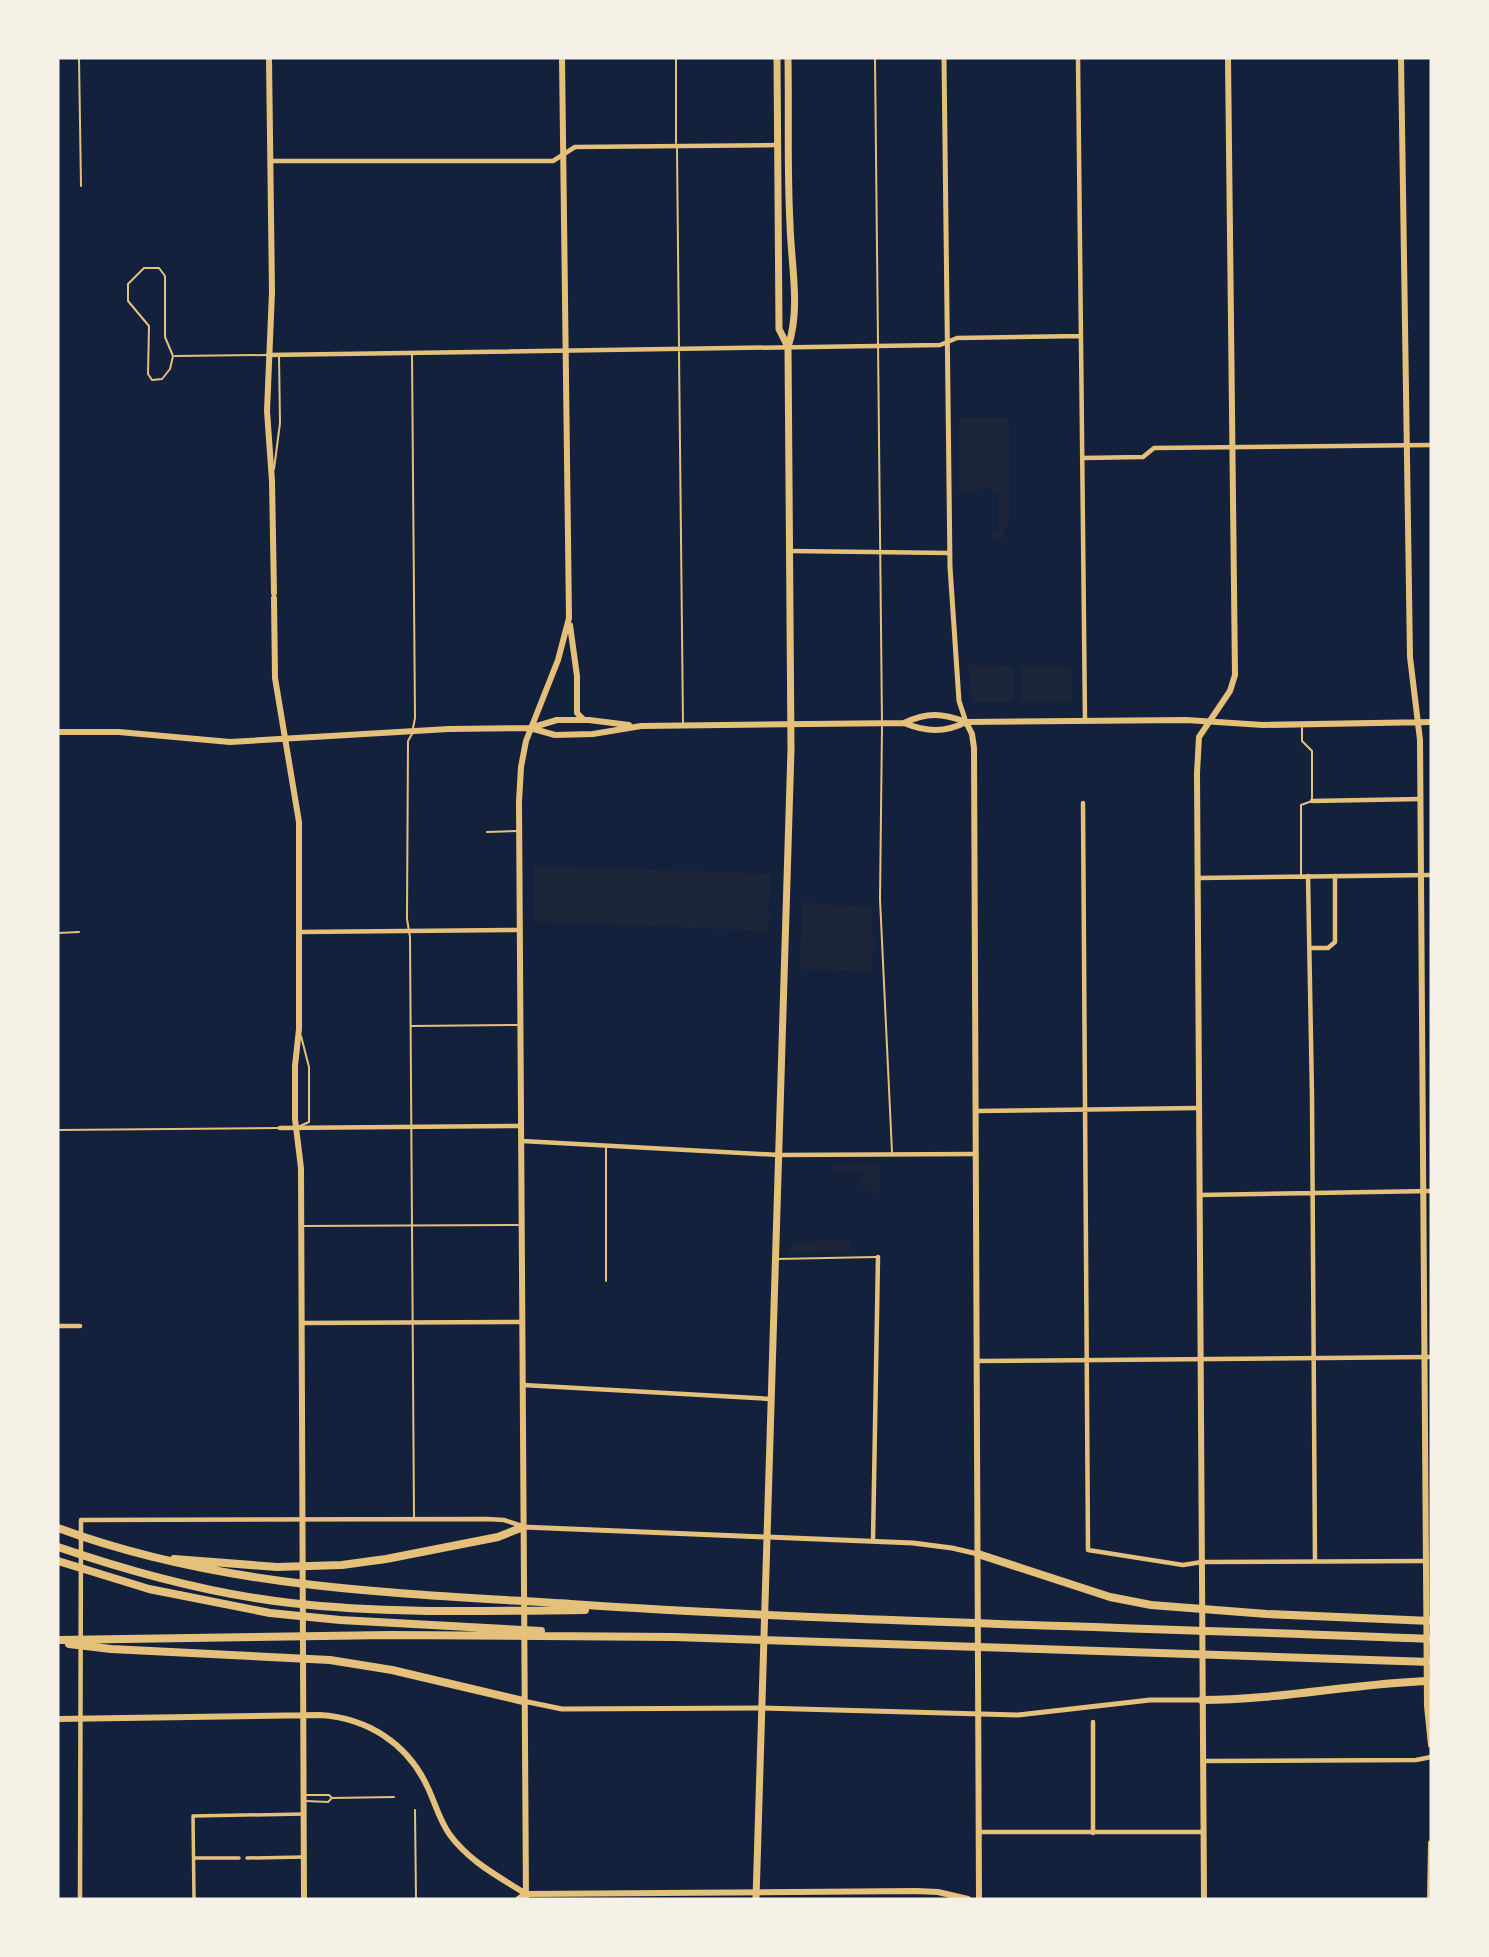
<svg xmlns="http://www.w3.org/2000/svg" width="1489" height="1957" font-family="Jost,sans-serif">
<rect width="100%" height="100%" fill="#14213d"/>
<path fill="#1d2539" d="M 959,418 L 1009,418 L 1009,526 L 1004,526 L 1004,538 L 993,538 L 993,530 L 999,530 L 999,495 L 993,494 L 992,488 L 979,488 L 978,492 L 959,492 Z
M 968,665 L 1013,666 L 1014,699 L 1011,699 L 1010,702 L 972,702 Z
M 1021,667 L 1071,667 L 1072,701 L 1024,701 L 1021,698 Z
M 534,866 L 770,874 L 768,931 L 534,921 Z
M 802,903 L 872,907 L 873,971 L 800,969 Z
M 834,1165 L 880,1165 L 880,1193 L 871,1193 L 871,1185 L 860,1185 L 860,1181 L 863,1180 L 863,1171 L 833,1170 Z
M 816,1240 L 849,1240 L 851,1252 L 791,1253 L 792,1242 L 811,1243 Z"/>
<g fill="none" stroke-linecap="round" stroke-linejoin="round">
<path stroke="#e5c07b" stroke-width="2" d="M 79,58 L 81,186
M 676,58 L 676,143
M 875,58 L 882,722
M 677,149 L 679,346
M 144,268 L 159,268 L 165,276 L 165,337 L 173,356 L 170,369 L 162,379 L 152,380 L 148,374 L 149,326 L 128,301 L 128,284 Z
M 679,352 L 683,724
M 412,353 L 415,718 L 413,728
M 175,356 L 267,355
M 274,469 L 280,423 L 279,356
M 882,727 L 880,899 L 892,1152
M 412,734 L 408,741 L 407,919 L 410,937 L 414,1517
M 487,832 L 518,831
M 1301,875 L 1301,805 L 1312,801 L 1312,751 L 1302,741 L 1302,728
M 58,933 L 79,932
M 411,1026 L 517,1025
M 300,1126 L 309,1122 L 309,1067 L 301,1036
M 58,1130 L 279,1128
M 606,1145 L 606,1281
M 303,1226 L 518,1225
M 777,1259 L 876,1257
M 306,1795 L 329,1795 L 332,1798 L 394,1797
M 306,1801 L 328,1802 L 331,1799
M 415,1810 L 416,1899"/>
<path stroke="#e5c07b" stroke-width="3.5" d="M 194,1858 L 239,1858
M 247,1858 L 304,1857
M 194,1899 L 193,1816 L 304,1814"/>
<path stroke="#e5c07b" stroke-width="4.5" d="M 1078,58 L 1085,720
M 270,161 L 553,161 L 575,147 L 778,145
M 268,355 L 940,345 L 957,338 L 1081,336
M 1082,458 L 1143,457 L 1154,448 L 1431,445
M 790,551 L 950,553
M 1312,801 L 1421,799
M 1083,803 L 1088,1550 L 1183,1565 L 1202,1562 L 1426,1561
M 1308,876 L 1312,1096 L 1315,1562
M 1199,878 L 1431,875
M 299,932 L 520,930
M 1310,948 L 1328,948 L 1335,942 L 1335,876
M 976,1111 L 1199,1108
M 280,1128 L 521,1126
M 522,1141 L 779,1155 L 976,1154
M 1200,1195 L 1431,1191
M 301,1323 L 522,1322
M 58,1326 L 80,1326
M 977,1361 L 1431,1357
M 523,1385 L 771,1399
M 873,1541 L 878,1257
M 1203,1761 L 1416,1760 L 1431,1757
M 980,1832 L 1204,1832
M 1093,1833 L 1093,1722
M 80,1899 L 81,1520 L 487,1519 L 504,1520 L 522,1526"/>
<path stroke="#e5c07b" stroke-width="5" d="M 944,58 L 950,567 L 959,701 L 966,722
M 523,1527 L 913,1543 L 952,1548 L 978,1554
M 523,1701 L 562,1709 L 762,1708 L 1018,1715 L 1150,1700 L 1202,1700"/>
<path stroke="#e5c07b" stroke-width="6" d="M 269,58 L 272,292 L 267,411 L 272,481 L 274,593
M 1401,58 L 1410,657 L 1420,740 L 1427,1706 L 1431,1745
M 274,598 L 275,678 L 299,822 L 299,1029 L 295,1066 L 295,1119 L 301,1168 L 304,1899
M 570,625 L 577,676 L 577,713 L 583,719
M 966,722 L 972,734 L 974,748 L 979,1899
M 904,723 C 926,732 945,733 966,722
M 530,728 L 555,735 L 593,734 L 641,726 L 904,723 C 927,712 942,713 966,722 L 1186,720 L 1263,725 L 1431,722
M 58,732 L 119,732 L 230,742 L 449,729 L 530,728 L 557,720 L 589,720 L 629,725
M 58,1719 L 320,1715 C 367,1718 407,1743 427,1786 C 435,1802 439,1820 450,1835 C 470,1862 498,1876 526,1894
M 526,1894 L 916,1891 L 938,1892 L 968,1899
M 526,1899 L 519,802 L 521,767 L 526,741 L 558,660 L 569,618 L 562,58
M 1204,1899 L 1197,773 L 1199,737 L 1230,691 L 1235,675 L 1228,58
M 1430,1899 L 1431,1843"/>
<path stroke="#e5c07b" stroke-width="7" d="M 777,58 L 779,329 L 788,347
M 519,1899 L 526,1894
M 756,1899 L 791,749 L 788,347 C 801,308 791,265 790,224 C 787,169 789,113 788,58"/>
<path stroke="#e5c07b" stroke-width="8" d="M 58,1528 C 223,1589 397,1593 571,1604 C 857,1623 1144,1627 1431,1639
M 58,1547 C 134,1573 211,1594 291,1603 C 388,1614 487,1611 585,1610
M 978,1554 L 1110,1597 L 1151,1605 L 1267,1614 L 1431,1621
M 174,1559 L 277,1567 L 342,1565 L 386,1559 L 498,1537 L 523,1527
M 58,1561 L 149,1589 L 270,1613 L 340,1620 L 541,1631
M 58,1640 L 389,1635 L 674,1637 L 1431,1662
M 69,1644 L 111,1649 L 330,1660 L 392,1670 L 523,1701
M 1202,1700 C 1279,1700 1354,1683 1431,1681"/>
</g>
<rect width="1489" height="1957" fill="none" stroke="#f6f1e7" stroke-width="119"/>
</svg>
